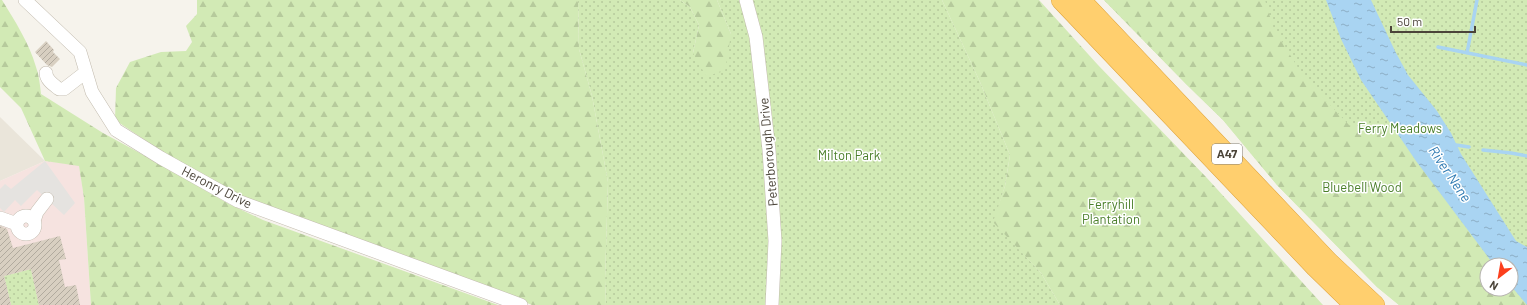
<svg xmlns="http://www.w3.org/2000/svg" width="1527" height="305" font-family="Barlow,sans-serif">
<defs>
<pattern id="green-dots" width="8" height="8" patternUnits="userSpaceOnUse"><rect width="8" height="8" fill="#d2eab5"/><path d="M2 2h.1M6 6h.1" fill="none" stroke="#b6ca9c" stroke-width="1.8" stroke-linecap="round"/></pattern>
<pattern id="forest-firs" width="22" height="20" patternUnits="userSpaceOnUse"><rect width="22" height="20" fill="#d2eab5"/><path d="M5 1l3.5 6h-7zM16 11l3.5 6h-7z" fill="#b6ca9c"/></pattern>
<pattern id="water-ripples" width="26" height="14" patternUnits="userSpaceOnUse"><rect width="26" height="14" fill="#a9d4f2"/><path d="M2 4q2-2 4 0t4 0M15 11q2-2 4 0t4 0" fill="none" stroke="#8caec5"/></pattern>
<pattern id="building-hatch" width="6" height="6" patternUnits="userSpaceOnUse"><rect width="6" height="6" fill="#d8cfc1"/><path d="M-1 1l2-2M0 6l6-6M5 7l2-2" fill="none" stroke="#b1aa9e"/></pattern>
</defs>
<rect width="100%" height="100%" fill="#f6f3ec"/>
<path fill="#eae5da" d="M 0,117 L 45,161 L 0,181 Z"/>
<path fill="#f6e3e0" d="M 45,161 L 79,165 L 84,198 L 91,305 L 0,305 L 0,181 Z"/>
<path fill="url(#green-dots)" fill-rule="evenodd" d="M 578,0 L 680,0 L 690,7 L 699,25 L 693,53 L 731,34 L 717,0 L 942,0 L 980,82 L 1010,155 L 1005,186 L 994,222 L 1041,273 L 1060,305 L 606,305 L 605,280 L 608,182 L 592,96 L 579,49 Z
M 1104,0 L 1527,0 L 1527,305 L 1399,305 L 1377,287 L 1277,185 L 1223,120 L 1186,84 ZM 1487,265 L 1511,265 L 1511,289 L 1487,289 Z
M 31,269 L 39,305 L 11,305 L 4,276 Z"/>
<path fill="url(#forest-firs)" d="M 0,0 L 2,0 C 15,21 29,43 36,67 C 39,75 40,85 41,94 L 103,133 L 149,158 L 229,204 L 263,220 L 498,305 L 91,305 L 84,198 L 79,166 L 45,161 L 21,108 L 0,87 Z
M 197,0 L 578,0 L 579,49 L 592,96 L 608,182 L 605,280 L 606,305 L 532,305 L 476,282 L 241,196 L 173,159 L 115,120 L 116,88 L 130,62 L 161,52 L 186,51 L 192,42 L 186,26 L 197,14 Z
M 680,0 L 717,0 L 731,34 L 725,71 L 706,76 L 693,53 L 699,25 L 690,7 Z
M 942,0 L 1039,0 L 1098,65 L 1206,177 L 1323,305 L 1060,305 L 1041,273 L 993,222 L 1005,186 L 1010,155 L 980,82 Z
M 1104,0 L 1265,0 L 1273,27 L 1303,76 L 1349,125 L 1397,131 L 1444,199 L 1494,265 L 1487,265 L 1487,289 L 1511,289 L 1511,286 L 1527,305 L 1399,305 L 1377,287 L 1277,185 L 1223,120 L 1186,84 Z"/>
<path fill="#e5e3e0" d="M 45,161 L 75,203 L 64,215 L 37,190 L 21,206 L 15,200 L 4,212 L 0,208 L 0,189 L 5,184 L 11,189 Z"/>
<path fill="url(#water-ripples)" d="M 1326,0 L 1371,0 L 1395,51 L 1408,75 L 1437,111 L 1451,133 L 1461,154 L 1516,241 L 1527,247 L 1527,305 L 1511,286 L 1511,265 L 1494,265 L 1416,161 L 1361,80 L 1341,39 Z"/>
<g fill="none" stroke-linecap="round" stroke-linejoin="round">
<path stroke="#a9d4f2" stroke-width="3.5" d="M 1438,47 L 1527,65
M 1467,53 L 1477,0
M 1456,145 L 1469,147
M 1483,150 L 1511,153 L 1527,156"/>
</g>
<path fill="url(#building-hatch)" d="M 46,41 L 54,50 L 53,52 L 60,59 L 52,67 L 47,65 L 35,52 Z
M 0,226 L 7,229 L 13,248 L 60,236 L 66,259 L 59,260 L 65,287 L 76,285 L 80,305 L 39,305 L 31,269 L 4,276 L 11,305 L 0,305 Z"/>
<g fill="none" stroke-linecap="round" stroke-linejoin="round">
<g stroke="#c2bbae" stroke-width="14">
<path id="minor" d="M 25,0 L 80,52 L 92,92 L 116,130 L 161,158 L 238,201 L 521,305
M 746,0 L 756,37 L 769,150 L 775,241 L 772,305
M 46,73 C 46,80 54,85 59,89 L 64,89 L 86,72
M17 225a9 9 0 1 1 18 0a9 9 0 1 1-18 0Z
M 0,218 L 17,224
M 34,221 L 37,212 L 47,199"/>
</g>
<g stroke="#e0a43c" stroke-width="20">
<path id="highway" d="M 1061,0 L 1315,267 L 1354,305
M 1081,0 L 1329,262 L 1375,305"/>
</g>
<use href="#minor" stroke="#fff" stroke-width="13"/>
<use href="#highway" stroke="#ffcf6e" stroke-width="19"/>
</g>
<g text-anchor="middle" stroke-width="3" stroke-linejoin="round" paint-order="stroke">
<rect fill="#fff" stroke="#817c74" stroke-width="1" x="1212" y="144" width="30" height="20" rx="3"/>
<g font-size="12" font-weight="bold" fill="#4b4439">
<text x="1227" y="158">A47</text>
</g>
<g font-size="13" fill="#4a7f2a" stroke="#fff">
<text x="1400" y="133">Ferry Meadows</text>
<text x="849" y="160">Milton Park</text>
<text x="1362" y="192">Bluebell Wood</text>
<text x="1111" y="209">Ferryhill<tspan x="1111" dy="15">Plantation</tspan></text>
</g>
<g font-size="13" fill="#4b4439" stroke="#fff">
<text transform="translate(768 152) rotate(-95)" y="5">Peterborough Drive</text>
<text transform="translate(217 187) rotate(27)" y="5">Heronry Drive</text>
</g>
<g font-size="14" font-style="italic" fill="#2e7ab2" stroke="#fff">
<text transform="translate(1450 174) rotate(56)" y="5">River Nene</text>
</g>
</g>
<g transform="translate(1499 277) rotate(211)"><circle r="19" fill="#ffffff" stroke="#b7b4b0"/>
<path d="M0-3L7 15L0 10L-7 15Z" fill="#fc3f1d"/>
<text y="-6" font-size="11" font-weight="bold" text-anchor="middle" fill="#4b4439">N</text>
</g>
<path d="M1391 26v6h84v-6" fill="none" stroke="#4b4439" stroke-width="2"/>
<text x="1397" y="26" font-size="12" fill="#4b4439" stroke="#ffffff" stroke-width="3" paint-order="stroke">50 m</text>
</svg>
